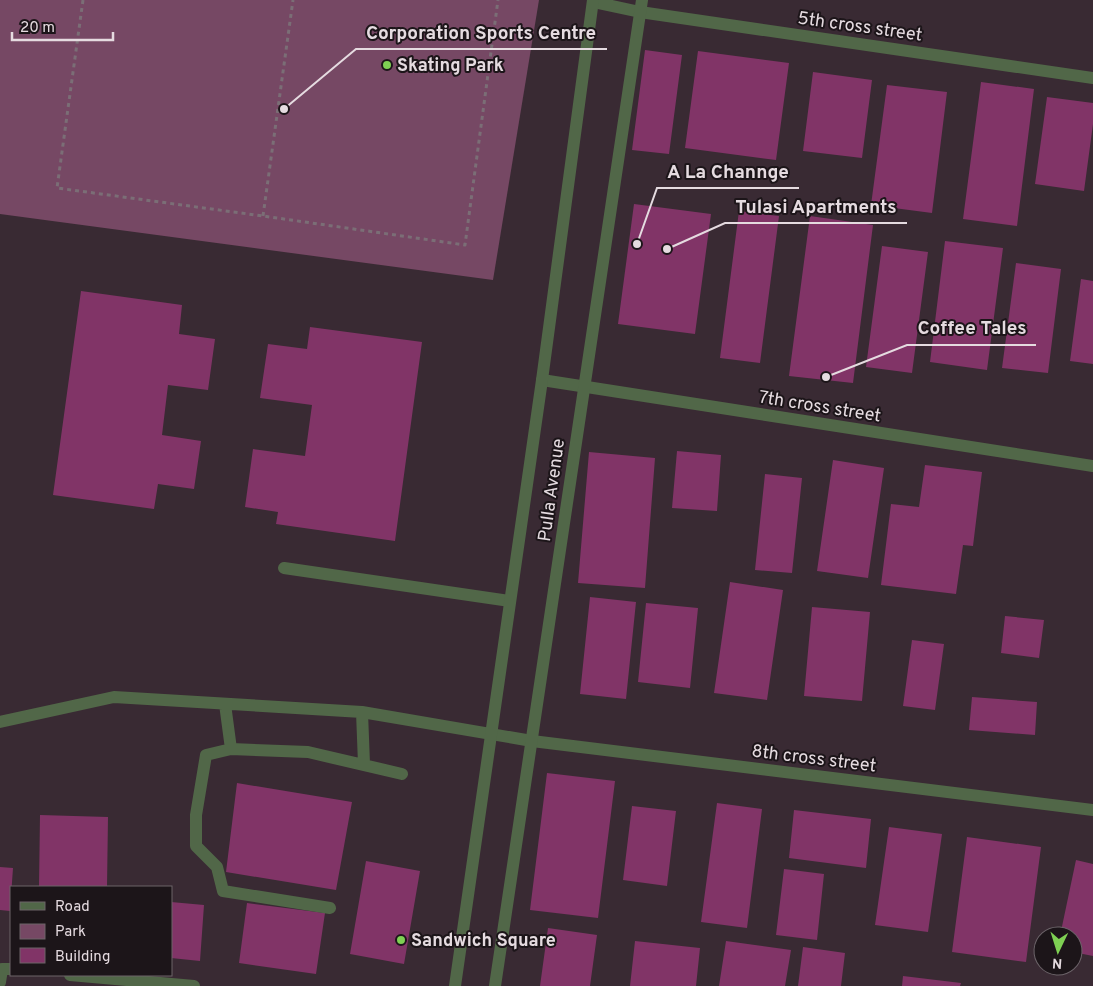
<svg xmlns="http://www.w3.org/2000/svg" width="1093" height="986" font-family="Overpass,sans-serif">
<rect width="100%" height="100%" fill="#392a33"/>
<path fill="#764864" d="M 0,0 L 539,0 L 493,280 L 0,214 Z"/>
<path fill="#813467" d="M 645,50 L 682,55 L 669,154 L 632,150 Z
M 698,51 L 789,63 L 776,160 L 685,148 Z
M 813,72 L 872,80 L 862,158 L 803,151 Z
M 981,82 L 1034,89 L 1017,226 L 963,219 Z
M 887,85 L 947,92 L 932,213 L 871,205 Z
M 1047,97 L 1093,103 L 1093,124 L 1084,191 L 1035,184 Z
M 634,204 L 711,214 L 695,334 L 618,324 Z
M 739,211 L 779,216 L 760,363 L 720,358 Z
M 810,216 L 873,225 L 853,383 L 789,376 Z
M 945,241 L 1003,248 L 987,370 L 930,362 Z
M 882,246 L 928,252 L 912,373 L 866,367 Z
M 1016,263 L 1061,269 L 1048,373 L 1002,368 Z
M 1081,279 L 1093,281 L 1093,364 L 1070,361 Z
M 81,291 L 182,305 L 179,334 L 215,339 L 208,390 L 168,385 L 162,435 L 201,441 L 194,489 L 158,484 L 154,509 L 53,495 Z
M 310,327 L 422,342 L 395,541 L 276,524 L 278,512 L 245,507 L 253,449 L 305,456 L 312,405 L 260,398 L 268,344 L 307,349 Z
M 677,451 L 721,455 L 717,511 L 672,508 Z
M 589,452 L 655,458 L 645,588 L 578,583 Z
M 833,460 L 884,468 L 868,578 L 817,571 Z
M 925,465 L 982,472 L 973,546 L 963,545 L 956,594 L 881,585 L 891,504 L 919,507 Z
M 765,474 L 802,478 L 792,573 L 755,570 Z
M 730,582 L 783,590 L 767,700 L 714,693 Z
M 590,597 L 636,602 L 626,699 L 580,694 Z
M 646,603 L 698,608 L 690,688 L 638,682 Z
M 812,607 L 870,612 L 862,701 L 804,696 Z
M 1005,616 L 1044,620 L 1039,658 L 1001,653 Z
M 912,640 L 944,644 L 935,710 L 903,706 Z
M 972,697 L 1037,702 L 1035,735 L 969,730 Z
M 547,773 L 615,781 L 598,918 L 530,910 Z
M 237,783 L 352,802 L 336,890 L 226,872 Z
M 717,803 L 762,809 L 747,928 L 701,922 Z
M 632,806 L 676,811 L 667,886 L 623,880 Z
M 794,810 L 871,819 L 866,868 L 789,858 Z
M 40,815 L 108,817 L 107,887 L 39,887 Z
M 889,827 L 942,834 L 928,932 L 875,925 Z
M 967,837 L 1041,847 L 1026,962 L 952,952 Z
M 1076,860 L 1093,864 L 1093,956 L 1073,952 L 1073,936 L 1060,936 Z
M 366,861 L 420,871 L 404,964 L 350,954 Z
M 0,867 L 13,868 L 10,911 L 0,910 Z
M 784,869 L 824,874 L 817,940 L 776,935 Z
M 171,902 L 204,905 L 200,961 L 171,958 Z
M 247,903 L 325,913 L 316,974 L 239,963 Z
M 548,928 L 597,935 L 590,986 L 540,986 Z
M 635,941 L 700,948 L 696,986 L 630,986 Z
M 726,941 L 791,950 L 785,986 L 719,986 Z
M 803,947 L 845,953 L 841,986 L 798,986 Z
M 903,976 L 961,983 L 960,986 L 902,986 Z"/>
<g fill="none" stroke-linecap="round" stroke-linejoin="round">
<path stroke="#7b6e76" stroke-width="3" stroke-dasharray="4 4" stroke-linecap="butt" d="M 83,0 L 57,188 L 263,216 L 465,245 L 498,0
M 263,216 L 293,0"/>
<path stroke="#516748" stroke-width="12" d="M 593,2 L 640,12 L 1093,78
M 542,380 L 1093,466
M 284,568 L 510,601
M 225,704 L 231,749
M 362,712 L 364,764
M 0,722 L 114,697 L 362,712 L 532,741 L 1093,810
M 330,908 L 223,891 L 217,867 L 196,846 L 196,815 L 206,755 L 231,749 L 308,752 L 402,774
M 70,975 L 194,986
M 0,982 L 2,969 L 11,969"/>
<path stroke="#516748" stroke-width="12" d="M 455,986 L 542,380 L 593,0
M 495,986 L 642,0"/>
</g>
<g fill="#7ed053" stroke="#1c1519" stroke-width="2">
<circle cx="387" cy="65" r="5"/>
<circle cx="401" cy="940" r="5"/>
</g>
<g text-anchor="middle" stroke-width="4" stroke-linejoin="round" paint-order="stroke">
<g font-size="18" fill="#e5dbe0" stroke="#1c1519">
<text transform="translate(860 26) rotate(8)" y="6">5th cross street</text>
<text transform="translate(820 406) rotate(9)" y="6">7th cross street</text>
<text transform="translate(551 490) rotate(-82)" y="6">Pulla Avenue</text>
<text transform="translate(814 758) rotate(7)" y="6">8th cross street</text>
</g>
<g font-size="18" font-weight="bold" fill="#e5dbe0" stroke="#1c1519" text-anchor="start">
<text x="397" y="71">Skating Park</text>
<text x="411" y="946">Sandwich Square</text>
</g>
</g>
<path fill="none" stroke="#e5dbe0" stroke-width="2" d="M284 109L356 49H607M637 244L657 188H799M667 249L725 223H907M826 377L907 345H1036"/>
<g fill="#e5dbe0" stroke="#1c1519" stroke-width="2">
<circle cx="284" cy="109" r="5"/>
<circle cx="637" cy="244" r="5"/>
<circle cx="667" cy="249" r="5"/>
<circle cx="826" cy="377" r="5"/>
</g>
<g font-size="19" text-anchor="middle" font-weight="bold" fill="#e5dbe0" stroke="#1c1519" stroke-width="4" stroke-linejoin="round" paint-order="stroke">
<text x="481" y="39">Corporation Sports Centre</text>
<text x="728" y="178">A La Channge</text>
<text x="816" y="213">Tulasi Apartments</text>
<text x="972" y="334">Coffee Tales</text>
</g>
<rect x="10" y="886" width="162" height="90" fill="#1c1519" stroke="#6c6469"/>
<rect x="20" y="902" width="25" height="8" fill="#516748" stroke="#6c6469"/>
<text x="55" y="911" font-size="15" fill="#e5dbe0">Road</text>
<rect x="20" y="924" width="25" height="15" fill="#764864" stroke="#6c6469"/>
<text x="55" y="936" font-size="15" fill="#e5dbe0">Park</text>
<rect x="20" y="948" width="25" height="15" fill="#813467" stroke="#6c6469"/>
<text x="55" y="961" font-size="15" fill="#e5dbe0">Building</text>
<g transform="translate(1058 951) rotate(184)"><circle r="24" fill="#1c1519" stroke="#6c6469"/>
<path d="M0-4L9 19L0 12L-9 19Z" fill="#7ed053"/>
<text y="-8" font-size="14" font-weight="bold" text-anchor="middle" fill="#e5dbe0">N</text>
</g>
<path d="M12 32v8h101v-8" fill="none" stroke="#e5dbe0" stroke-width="2.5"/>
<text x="20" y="32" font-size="15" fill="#e5dbe0" stroke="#1c1519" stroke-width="4" paint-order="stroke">20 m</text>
</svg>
